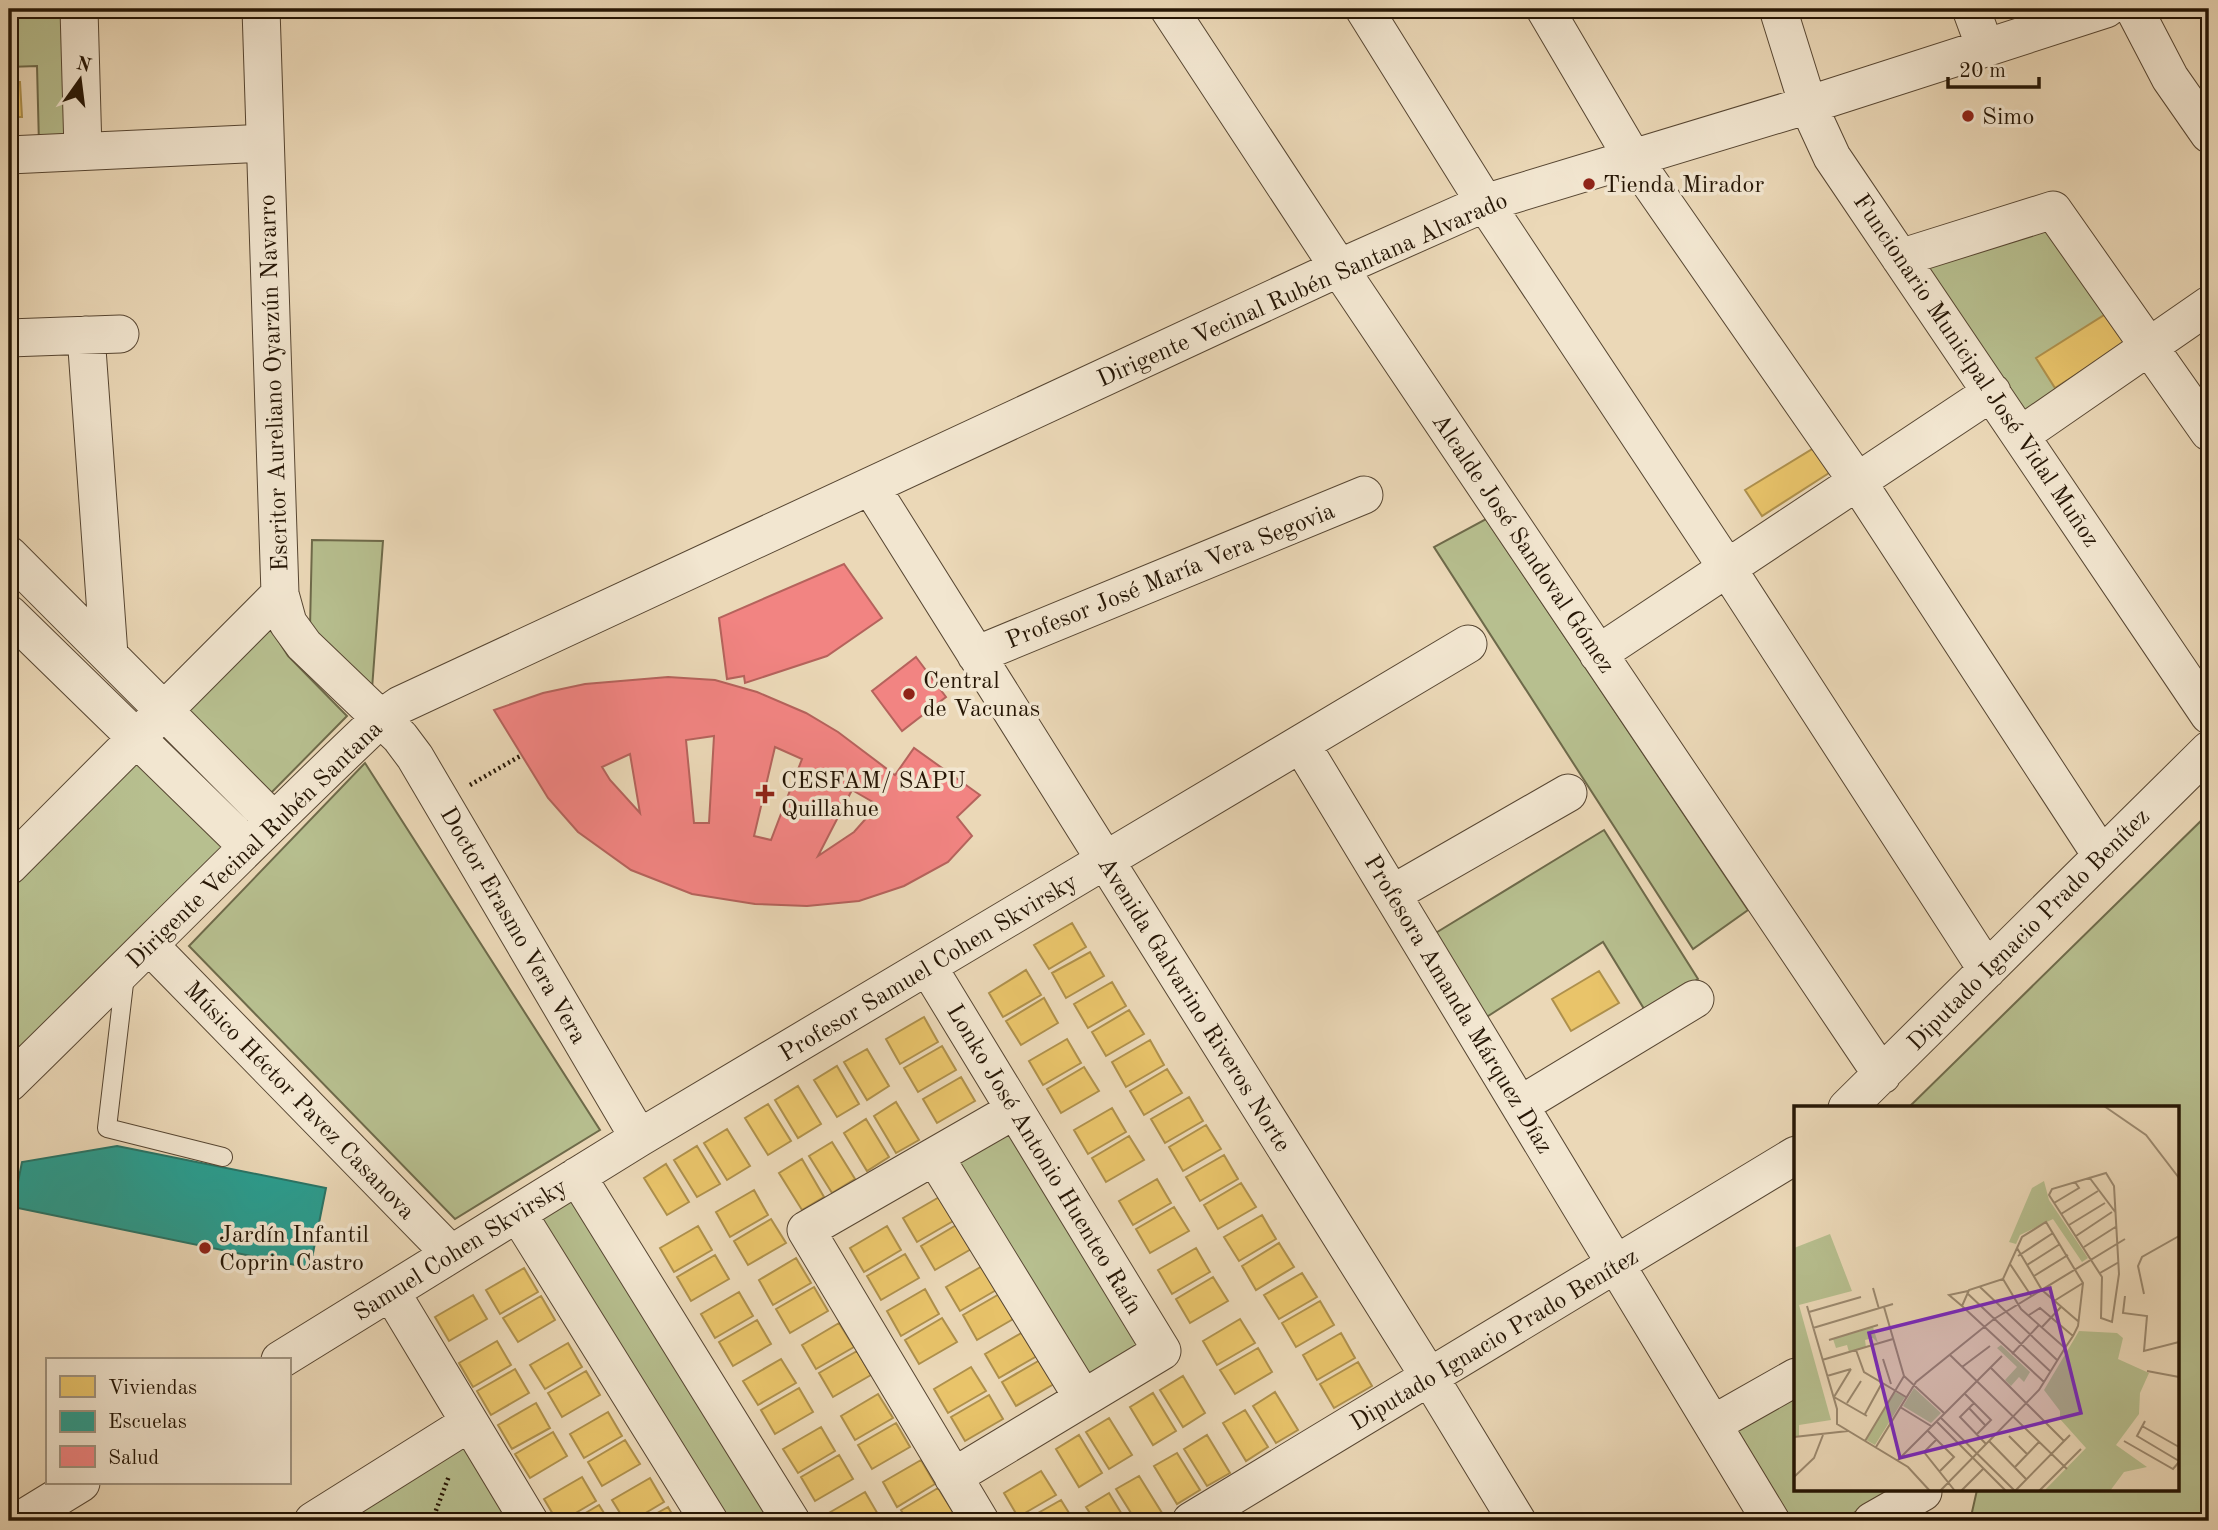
<svg xmlns="http://www.w3.org/2000/svg" width="2218" height="1530" font-family="'Old Standard TT',serif">
<rect width="100%" height="100%" fill="#ebd8b7"/>
<filter id="stains"><feTurbulence type="fractalNoise" baseFrequency=".00286" numOctaves="4"/><feColorMatrix values="0 0 0 0 .2 0 0 0 0 .09 0 0 0 0 .02 0 0 0 .5 -.17"/></filter>
<radialGradient id="worn" r=".72"><stop offset=".6" stop-color="#630" stop-opacity="0"/><stop offset="1" stop-color="#630" stop-opacity=".3"/></radialGradient>
<path fill="#b7bf8f" stroke="#6e6a4a" stroke-width="2" d="M 9,9 L 69,9 L 73,143 L 39,145 L 37,66 L 9,67 Z
M 2052,212 L 2147,345 L 2022,433 L 1903,259 Z
M 1486,519 L 1748,910 L 1693,949 L 1434,547 Z
M 312,540 L 383,541 L 372,689 L 310,627 Z
M 268,624 L 288,656 L 347,716 L 268,796 L 187,713 Z
M 136,756 L 229,846 L 9,1066 L 9,883 Z
M 365,763 L 600,1130 L 455,1219 L 189,946 Z
M 2209,813 L 2209,1521 L 1970,1521 L 1977,1490 L 2178,1490 L 2178,1108 L 1908,1108 Z
M 1604,830 L 1698,979 L 1646,1012 L 1603,942 L 1485,1018 L 1434,934 Z
M 1010,1130 L 1142,1346 L 1087,1378 L 955,1162 Z
M 574,1189 L 780,1521 L 717,1521 L 531,1217 Z
M 1796,1395 L 1796,1490 L 1897,1490 L 1839,1521 L 1792,1521 L 1737,1430 Z
M 467,1435 L 519,1521 L 330,1521 Z"/>
<path fill="#e9c46a" stroke="#ae904c" stroke-width="2" d="M 9,82 L 20,82 L 22,117 L 9,117 Z
M 2109,312 L 2127,342 L 2055,388 L 2036,358 Z
M 1814,448 L 1829,473 L 1762,516 L 1745,490 Z
M 1072,923 L 1086,947 L 1049,969 L 1034,945 Z
M 1090,952 L 1104,976 L 1066,998 L 1052,973 Z
M 1026,970 L 1041,995 L 1003,1017 L 989,993 Z
M 1599,971 L 1619,1003 L 1571,1031 L 1552,999 Z
M 1112,982 L 1126,1006 L 1088,1028 L 1074,1004 Z
M 1044,998 L 1058,1023 L 1021,1045 L 1006,1021 Z
M 1129,1010 L 1144,1034 L 1106,1056 L 1092,1032 Z
M 924,1017 L 938,1042 L 900,1064 L 886,1039 Z
M 1067,1039 L 1081,1063 L 1043,1085 L 1029,1061 Z
M 1150,1040 L 1164,1065 L 1126,1087 L 1112,1062 Z
M 942,1046 L 956,1070 L 918,1092 L 904,1068 Z
M 867,1049 L 889,1086 L 867,1100 L 844,1062 Z
M 837,1066 L 859,1104 L 837,1117 L 814,1080 Z
M 1084,1067 L 1099,1091 L 1061,1113 L 1047,1089 Z
M 1167,1069 L 1182,1093 L 1144,1115 L 1130,1091 Z
M 961,1077 L 975,1101 L 937,1123 L 923,1099 Z
M 798,1086 L 821,1124 L 798,1138 L 775,1100 Z
M 1189,1097 L 1203,1121 L 1165,1143 L 1151,1119 Z
M 896,1102 L 919,1140 L 896,1153 L 874,1116 Z
M 768,1104 L 791,1141 L 768,1155 L 745,1118 Z
M 1112,1108 L 1126,1132 L 1088,1154 L 1074,1130 Z
M 866,1119 L 889,1157 L 867,1171 L 844,1133 Z
M 1206,1125 L 1221,1149 L 1183,1171 L 1169,1147 Z
M 727,1129 L 750,1166 L 727,1180 L 704,1143 Z
M 1129,1136 L 1144,1160 L 1106,1182 L 1092,1158 Z
M 832,1142 L 855,1179 L 832,1193 L 809,1156 Z
M 697,1146 L 720,1184 L 697,1197 L 674,1160 Z
M 1224,1155 L 1238,1179 L 1200,1201 L 1186,1177 Z
M 802,1159 L 824,1197 L 802,1210 L 779,1173 Z
M 666,1164 L 689,1202 L 667,1215 L 644,1178 Z
M 1157,1179 L 1171,1203 L 1133,1225 L 1119,1201 Z
M 1241,1183 L 1256,1207 L 1218,1229 L 1204,1205 Z
M 754,1190 L 768,1215 L 730,1237 L 716,1212 Z
M 941,1196 L 955,1220 L 917,1242 L 903,1218 Z
M 1174,1207 L 1189,1231 L 1150,1253 L 1136,1229 Z
M 1262,1215 L 1276,1239 L 1239,1261 L 1224,1237 Z
M 771,1219 L 786,1243 L 748,1265 L 734,1241 Z
M 958,1224 L 973,1248 L 935,1270 L 921,1246 Z
M 698,1226 L 712,1250 L 674,1272 L 660,1248 Z
M 887,1226 L 901,1250 L 864,1272 L 850,1248 Z
M 1279,1243 L 1294,1267 L 1256,1290 L 1242,1266 Z
M 1196,1248 L 1210,1272 L 1172,1294 L 1158,1270 Z
M 905,1254 L 919,1278 L 881,1300 L 867,1276 Z
M 715,1255 L 729,1279 L 691,1301 L 677,1277 Z
M 796,1258 L 811,1283 L 773,1305 L 759,1280 Z
M 984,1265 L 998,1289 L 960,1311 L 946,1287 Z
M 524,1268 L 538,1292 L 500,1314 L 486,1290 Z
M 1302,1273 L 1317,1297 L 1279,1319 L 1264,1295 Z
M 1213,1277 L 1228,1301 L 1190,1323 L 1176,1299 Z
M 814,1287 L 828,1311 L 790,1333 L 776,1309 Z
M 925,1289 L 939,1314 L 901,1336 L 887,1311 Z
M 739,1292 L 753,1316 L 715,1338 L 701,1314 Z
M 1001,1293 L 1015,1318 L 977,1340 L 963,1315 Z
M 473,1295 L 487,1319 L 449,1341 L 435,1317 Z
M 541,1296 L 555,1320 L 518,1342 L 503,1318 Z
M 1320,1301 L 1334,1325 L 1296,1347 L 1282,1323 Z
M 942,1318 L 957,1342 L 919,1364 L 905,1340 Z
M 1240,1319 L 1255,1343 L 1217,1365 L 1203,1341 Z
M 757,1320 L 771,1344 L 733,1366 L 719,1342 Z
M 839,1323 L 854,1347 L 816,1369 L 802,1345 Z
M 1023,1332 L 1037,1356 L 999,1378 L 985,1354 Z
M 1341,1333 L 1355,1358 L 1317,1380 L 1303,1355 Z
M 497,1341 L 511,1365 L 473,1387 L 459,1363 Z
M 568,1343 L 582,1367 L 545,1389 L 530,1365 Z
M 1258,1348 L 1272,1372 L 1235,1394 L 1220,1370 Z
M 857,1351 L 871,1375 L 833,1397 L 819,1373 Z
M 781,1359 L 796,1383 L 758,1405 L 743,1381 Z
M 1040,1360 L 1054,1384 L 1016,1406 L 1002,1382 Z
M 1358,1362 L 1372,1386 L 1334,1408 L 1320,1384 Z
M 971,1367 L 986,1391 L 948,1413 L 934,1389 Z
M 515,1369 L 529,1393 L 491,1415 L 477,1391 Z
M 586,1371 L 600,1395 L 562,1417 L 548,1393 Z
M 1183,1376 L 1205,1413 L 1183,1427 L 1160,1390 Z
M 799,1388 L 813,1412 L 775,1434 L 761,1410 Z
M 1275,1392 L 1298,1430 L 1276,1443 L 1253,1406 Z
M 1153,1393 L 1176,1431 L 1153,1445 L 1130,1407 Z
M 878,1394 L 893,1418 L 855,1440 L 841,1416 Z
M 989,1395 L 1003,1419 L 965,1441 L 951,1417 Z
M 536,1403 L 550,1428 L 512,1449 L 498,1425 Z
M 1245,1410 L 1268,1447 L 1246,1461 L 1223,1423 Z
M 608,1412 L 622,1436 L 584,1458 L 570,1434 Z
M 1109,1418 L 1132,1455 L 1109,1469 L 1086,1432 Z
M 896,1423 L 910,1447 L 872,1469 L 858,1445 Z
M 821,1427 L 835,1451 L 798,1473 L 783,1449 Z
M 553,1432 L 567,1456 L 530,1478 L 515,1454 Z
M 1079,1435 L 1102,1473 L 1079,1487 L 1056,1449 Z
M 1207,1435 L 1230,1473 L 1207,1486 L 1184,1449 Z
M 625,1440 L 640,1464 L 602,1486 L 588,1462 Z
M 1177,1453 L 1200,1490 L 1177,1504 L 1154,1466 Z
M 839,1455 L 853,1479 L 815,1501 L 801,1477 Z
M 921,1460 L 935,1484 L 897,1507 L 883,1482 Z
M 1041,1471 L 1056,1495 L 1018,1517 L 1004,1493 Z
M 1139,1476 L 1162,1513 L 1149,1521 L 1136,1521 L 1116,1489 Z
M 582,1477 L 596,1501 L 562,1521 L 557,1521 L 544,1499 Z
M 650,1478 L 664,1502 L 632,1521 L 625,1521 L 612,1500 Z
M 938,1488 L 953,1512 L 937,1521 L 907,1521 L 901,1510 Z
M 865,1492 L 879,1516 L 870,1521 L 831,1521 L 827,1514 Z
M 1109,1493 L 1126,1521 L 1095,1521 L 1086,1507 Z
M 1061,1500 L 1074,1521 L 1024,1521 Z
M 599,1505 L 609,1521 L 572,1521 Z
M 668,1507 L 676,1521 L 643,1521 Z"/>
<path fill="#2a9d8f" stroke="#297466" stroke-width="2" d="M 117,1146 L 326,1188 L 310,1268 L 13,1207 L 22,1162 Z"/>
<path fill="#f28482" stroke="#b5635c" stroke-width="2" fill-rule="evenodd" d="M 844,564 L 882,618 L 827,656 L 745,683 L 744,676 L 727,679 L 719,618 Z
M 916,657 L 946,697 L 902,731 L 872,691 Z
M 668,677 L 715,680 L 757,692 L 806,713 L 838,732 L 895,775 L 914,748 L 980,795 L 957,817 L 972,836 L 948,862 L 904,886 L 859,901 L 807,906 L 755,904 L 692,894 L 631,870 L 578,832 L 548,798 L 494,710 L 543,693 L 585,684 ZM 714,736 L 709,823 L 694,823 L 686,740 ZM 775,747 L 802,759 L 771,840 L 754,836 ZM 630,754 L 640,813 L 610,780 L 602,767 ZM 852,790 L 878,805 L 854,832 L 818,856 Z"/>
<g fill="none" stroke-linecap="round" stroke-linejoin="round">
<g stroke="#574632" stroke-width="20">
<path id="service" d="M 125,975 L 107,1128 L 223,1157"/>
</g>
<g stroke="#574632" stroke-width="39">
<path id="minor" d="M 79,9 L 83,151
M 261,9 L 280,594 L 288,623 L 304,645 L 400,737 L 415,757 L 639,1138
M 1169,9 L 1339,268 L 1882,1075
M 1364,9 L 1485,203 L 1727,568 L 1987,970
M 1545,9 L 1632,157 L 1857,481 L 2101,855
M 1778,9 L 1808,105 L 1832,157 L 2209,715
M 1971,9 L 1985,47
M 2134,9 L 2170,78 L 2209,134
M 9,155 L 265,143
M 1900,258 L 2053,210 L 2209,432
M 86,335 L 109,655
M 9,338 L 120,334
M 2021,435 L 2209,305
M 871,487 L 1430,1378 L 1517,1521
M 9,555 L 273,820
M 9,614 L 247,846
M 1598,654 L 1992,392
M 976,655 L 1364,495
M 1301,744 L 1771,1521
M 9,866 L 280,594
M 1392,894 L 1568,793
M 150,946 L 451,1254
M 928,967 L 1162,1351 L 953,1477
M 9,1083 C 133,962 254,838 380,719 L 400,705 L 1339,268 L 1485,203 L 1808,105 L 2106,9
M 1520,1105 L 1695,999
M 1847,1108 L 2209,750
M 935,1157 L 1083,1398
M 577,1176 L 791,1521
M 518,1214 L 709,1521
M 391,1292 L 529,1521
M 280,1360 L 639,1138 L 1468,644
M 1713,1424 L 1796,1377
M 19,1521 L 81,1483
M 313,1521 L 469,1423
M 980,1521 L 806,1230 L 1015,1110
M 1191,1521 L 1796,1155
M 1872,1521 L 1923,1492"/>
</g>
<path stroke="#261605" stroke-width="4.5" stroke-dasharray="2 3.5" stroke-linecap="butt" d="M 470,785 L 522,755
M 432,1521 L 449,1476"/>
<use href="#service" stroke="#f2e6d0" stroke-width="18"/>
<use href="#minor" stroke="#f2e6d0" stroke-width="37"/>
</g>
<g fill="#8f2418" stroke="#f2e6d0" stroke-width="2.5">
<circle cx="1968" cy="116" r="7"/>
<circle cx="1589" cy="184" r="7"/>
<circle cx="909" cy="694" r="7"/>
<path d="M761.5 783.5h7v7h7v7h-7v7h-7v-7h-7v-7h7z"/>
<circle cx="205" cy="1248" r="7"/>
</g>
<g text-anchor="middle" stroke-width="7" stroke-linejoin="round" paint-order="stroke">
<g font-size="24" fill="#261605" stroke="#f2e6d0" text-anchor="start">
<text x="1982" y="124">Simo</text>
<text x="1603" y="192">Tienda Mirador</text>
<text x="923" y="688">Central<tspan x="923" dy="28">de Vacunas</tspan></text>
<text x="781" y="788">CESFAM/ SAPU<tspan x="781" dy="28">Quillahue</tspan></text>
<text x="219" y="1242">Jardín Infantil<tspan x="219" dy="28">Coprin Castro</tspan></text>
</g>
<g font-size="24" fill="#261605" stroke="#f2e6d0">
<text transform="translate(1302 289) rotate(-24)" y="8">Dirigente Vecinal Rubén Santana Alvarado</text>
<text transform="translate(1977 370) rotate(56)" y="8">Funcionario Municipal José Vidal Muñoz</text>
<text transform="translate(273 383) rotate(-92)" y="8">Escritor Aureliano Oyarzún Navarro</text>
<text transform="translate(1524 543) rotate(56)" y="8">Alcalde José Sandoval Gómez</text>
<text transform="translate(1170 575) rotate(-22)" y="8">Profesor José María Vera Segovia</text>
<text transform="translate(254 844) rotate(-44)" y="8">Dirigente Vecinal Rubén Santana</text>
<text transform="translate(514 925) rotate(60)" y="8">Doctor Erasmo Vera Vera</text>
<text transform="translate(2028 929) rotate(-45)" y="8">Diputado Ignacio Prado Benítez</text>
<text transform="translate(928 967) rotate(-31)" y="8">Profesor Samuel Cohen Skvirsky</text>
<text transform="translate(1195 1004) rotate(58)" y="8">Avenida Galvarino Riveros Norte</text>
<text transform="translate(1459 1004) rotate(59)" y="8">Profesora Amanda Márquez Díaz</text>
<text transform="translate(300 1100) rotate(46)" y="8">Músico Héctor Pavez Casanova</text>
<text transform="translate(1045 1159) rotate(59)" y="8">Lonko José Antonio Huenteo Raín</text>
<text transform="translate(460 1249) rotate(-32)" y="8">Samuel Cohen Skvirsky</text>
<text transform="translate(1494 1339) rotate(-31)" y="8">Diputado Ignacio Prado Benítez</text>
</g>
</g>
<g transform="translate(1794 1106)">
<rect width="385" height="385" fill="#ebd8b7"/>
<path d="M 250,75 L 255,94 L 294,152 L 288,156 L 259,113 L 226,129 L 222,138 L 215,136 L 238,82 ZM 36,128 L 58,185 L 5,199 L 37,314 L 5,319 L 5,330 L 0,330 L 0,142 ZM 79,221 L 84,237 L 79,232 L 71,234 L 72,241 L 55,246 L 53,239 L 42,242 L 39,233 ZM 285,225 L 323,227 L 329,232 L 324,253 L 355,267 L 346,287 L 345,308 L 322,339 L 353,361 L 330,366 L 316,385 L 250,385 L 292,342 L 266,313 L 266,305 L 250,284 ZM 207,239 L 236,266 L 230,276 L 225,271 L 217,280 L 211,274 L 223,261 L 203,242 ZM 120,282 L 147,307 L 137,317 L 109,300 ZM 101,286 L 111,291 L 81,339 L 72,334 Z" fill="#b7bf8f"/>
<path fill="none" stroke="#9c8a70" stroke-width="2" d="M 310,0 L 352,29 L 385,72M 312,67 L 320,80 L 325,168 L 318,216 L 307,212 L 308,171 L 255,89 L 258,83 ZM 295,71 L 322,107M 260,97 L 285,82 L 281,76M 267,108 L 304,85M 275,119 L 311,97M 282,130 L 318,106M 290,141 L 323,120M 223,142 L 248,184 L 285,216M 224,150 L 259,127M 216,158 L 238,191M 233,159 L 266,138M 306,167 L 325,156M 240,170 L 274,149M 209,173 L 227,203 L 271,242M 186,181 L 263,254M 79,182 L 85,203M 173,187 L 257,266M 350,188 L 344,160 L 348,151 L 385,130M 331,190 L 329,207 L 353,210 L 350,245 L 385,236M 260,195 L 289,177M 13,200 L 43,303 L 43,318 L 114,361 L 136,385M 168,200 L 155,189 L 174,185M 90,201 L 110,270 L 150,307M 15,206 L 67,191M 235,209 L 246,202 L 279,230M 248,221 L 267,201M 19,222 L 99,198M 35,234 L 84,219M 62,244 L 70,266 L 112,291M 218,248 L 245,219M 156,249 L 273,363M 89,253 L 97,278M 28,254 L 99,233M 168,261 L 196,240M 196,261 L 270,335M 57,263 L 40,291 L 73,310M 353,265 L 385,271M 33,270 L 57,263M 170,287 L 197,314 L 183,328M 53,297 L 67,275M 180,297 L 166,311 L 192,338M 106,301 L 137,320M 175,302 L 191,319M 71,308 L 88,277M 146,311 L 221,385M 142,315 L 212,385M 351,315 L 343,330 L 385,355M 348,320 L 385,341M 133,324 L 160,351 L 145,366M 215,330 L 233,348M 0,331 L 54,325M 142,334 L 130,346 L 161,385M 71,335 L 110,270M 195,335 L 232,373M 330,335 L 379,363 L 385,356M 82,341 L 122,276 L 200,213 L 331,133M 104,354 L 208,250M 221,361 L 245,336M 0,371 L 20,352 L 29,329M 146,385 L 245,284 L 250,276 L 271,242 L 279,230 L 284,220 L 289,177 L 252,116 L 228,131 L 209,173 L 175,184 L 168,200 L 250,276M 167,385 L 190,362M 221,385 L 276,329M 245,385 L 287,343"/>
<path fill="#7b2cbf" fill-opacity="0.15" stroke="#7b2cbf" stroke-width="3.5" d="M 256,182 L 287,307 L 106,352 L 75,227 Z"/>
<rect width="385" height="385" fill="none" stroke="#261605" stroke-width="3.5"/>
</g>
<rect width="2218" height="1530" fill="none" stroke="#ebd8b7" stroke-width="35"/>
<rect x="10" y="10" width="2197" height="1509" fill="none" stroke="#261605" stroke-width="3.5"/>
<rect x="18" y="18" width="2183" height="1495" fill="none" stroke="#261605" stroke-width="2"/>
<rect x="46" y="1358" width="245" height="126" fill="#f2e6d0" stroke="#a0937f" stroke-width="2"/>
<rect x="60" y="1376" width="35" height="21" fill="#e9c46a" stroke="#a0937f" stroke-width="2"/>
<text x="108" y="1394" font-size="21" fill="#261605">Viviendas</text>
<rect x="60" y="1411" width="35" height="21" fill="#2a9d8f" stroke="#a0937f" stroke-width="2"/>
<text x="108" y="1428" font-size="21" fill="#261605">Escuelas</text>
<rect x="60" y="1446" width="35" height="21" fill="#f28482" stroke="#a0937f" stroke-width="2"/>
<text x="108" y="1464" font-size="21" fill="#261605">Salud</text>
<g transform="translate(80 80) rotate(14)" stroke="#f2e6d0" stroke-width="5" paint-order="stroke">
<path d="M0-5L12 26L0 18L-12 26Z" fill="#261605"/>
<text y="-10" font-size="19" font-weight="bold" text-anchor="middle" fill="#261605">N</text>
</g>
<path d="M1948 77v10h91v-10" fill="none" stroke="#261605" stroke-width="3.5"/>
<text x="1959" y="77" font-size="21" fill="#261605" stroke="#f2e6d0" stroke-width="5" paint-order="stroke">20 m</text>
<rect width="100%" height="100%" filter="url(#stains)"/>
<rect width="100%" height="100%" fill="url(#worn)"/>
</svg>
